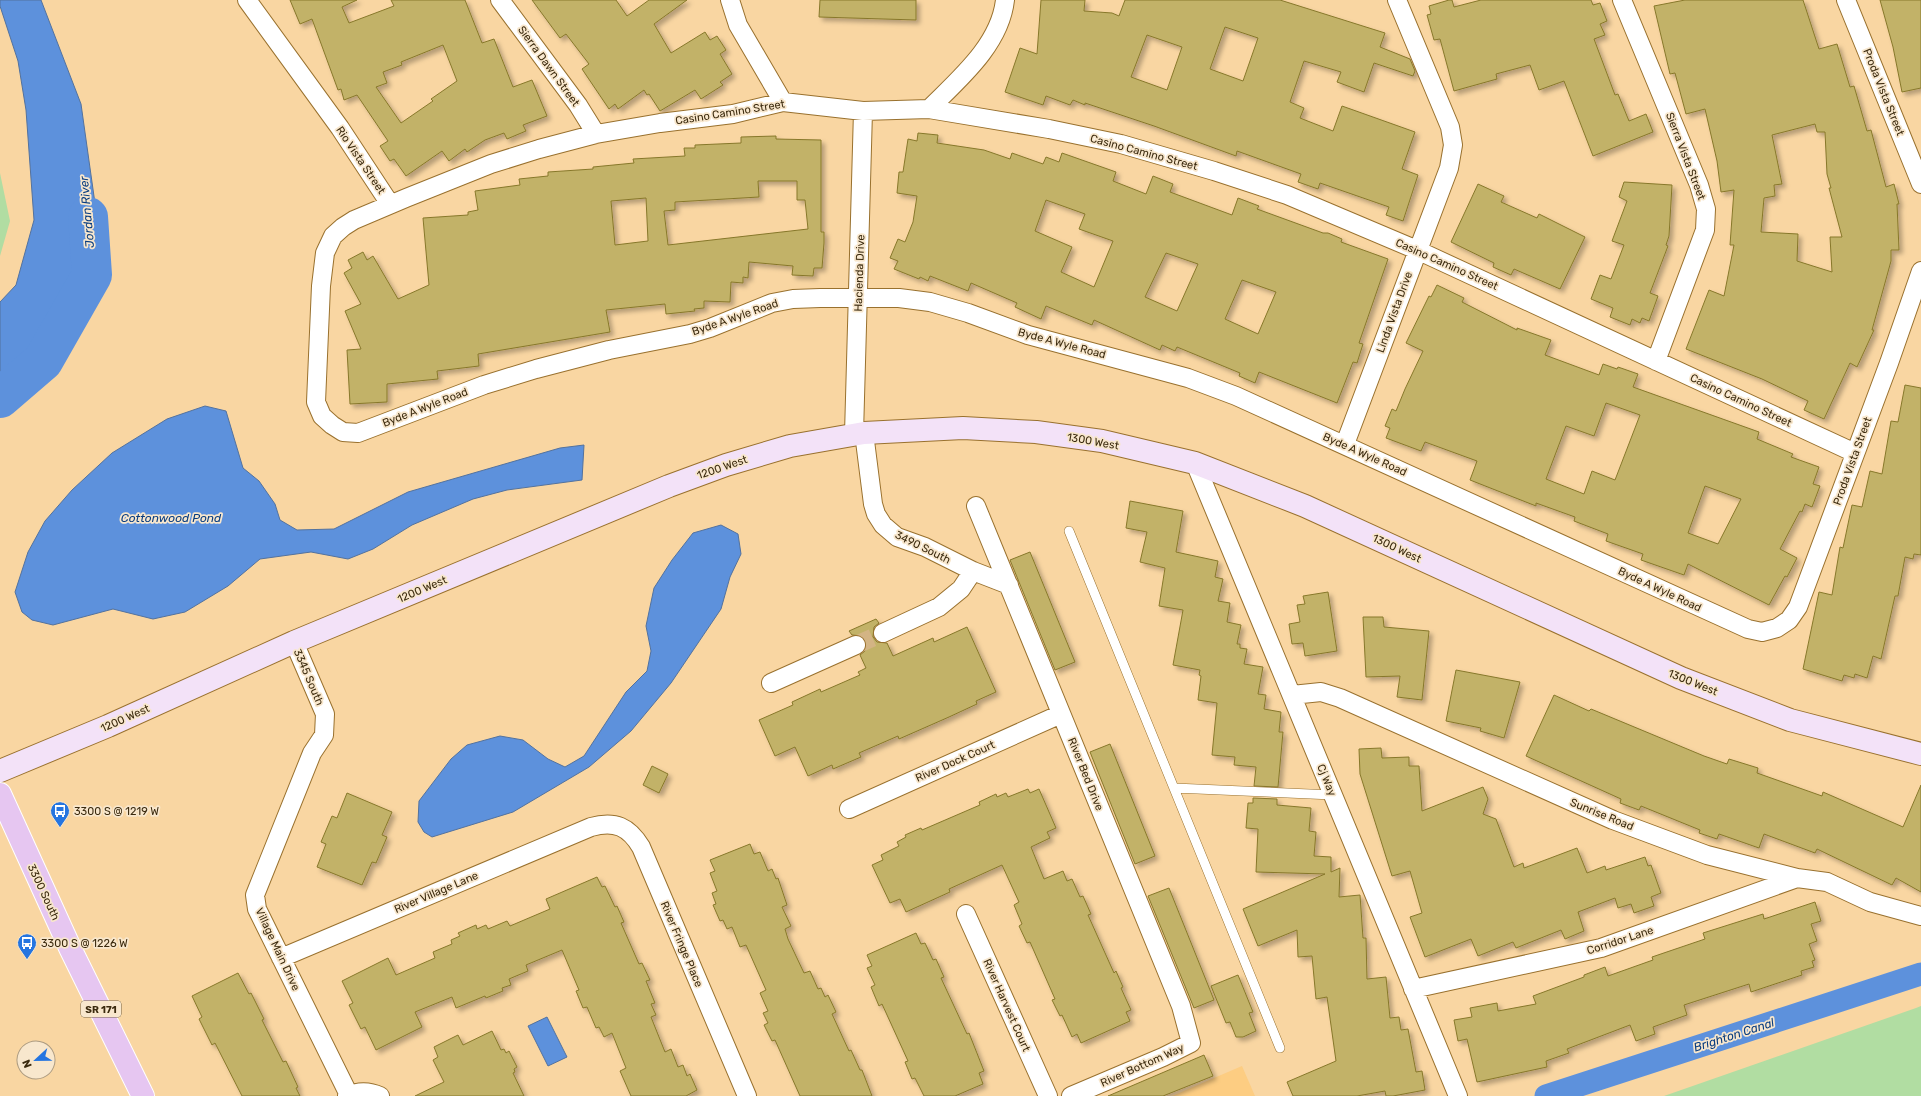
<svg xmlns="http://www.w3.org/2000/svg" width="1921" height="1096" font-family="Rubik,sans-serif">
<defs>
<filter id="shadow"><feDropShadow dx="3.5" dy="3.5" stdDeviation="2" flood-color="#0004"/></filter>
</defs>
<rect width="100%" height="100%" fill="#f9d6a2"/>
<path fill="#fdcd82" d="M 1242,1066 L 1255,1096 L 1172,1096 Z"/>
<path fill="#b1dda2" d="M 0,173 L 10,221 L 0,256 Z
M 1921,1006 L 1921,1096 L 1664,1096 L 1916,1008 Z"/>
<path fill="#5d91dc" stroke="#53729e" d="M 0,0 L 41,0 L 81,104 L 100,239 L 79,328 L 0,417 L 0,302 L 16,285 L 34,220 L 26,110 L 18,61 L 0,6 Z
M 205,406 L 226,411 L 243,468 L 259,481 L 275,504 L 280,520 L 297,530 L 334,529 L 408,492 L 560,448 L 584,445 L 582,480 L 507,490 L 473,499 L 412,525 L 373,549 L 348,559 L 311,552 L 260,559 L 228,586 L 185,612 L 153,619 L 113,609 L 53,625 L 32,620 L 22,612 L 15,592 L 28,552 L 45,521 L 72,490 L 112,453 L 167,419 Z
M 721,525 L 738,534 L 741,554 L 730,577 L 721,609 L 671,683 L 631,731 L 589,767 L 513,812 L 432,837 L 424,832 L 418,822 L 419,801 L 451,759 L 467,745 L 500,736 L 523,740 L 548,759 L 565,767 L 584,756 L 626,692 L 647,671 L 651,651 L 646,626 L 654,588 L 672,560 L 693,533 Z
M 547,1017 L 567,1057 L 548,1066 L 528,1026 Z"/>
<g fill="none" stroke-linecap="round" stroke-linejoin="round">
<path stroke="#5d91dc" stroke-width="23" d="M 1546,1096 L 1921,974"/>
<path stroke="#5d91dc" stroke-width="40" d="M 0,398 L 43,361 L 92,275 L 88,217"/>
</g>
<path fill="#c2b267" stroke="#87782b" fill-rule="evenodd" filter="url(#shadow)" d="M 290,0 L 357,0 L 342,7 L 349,23 L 394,6 L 391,0 L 465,0 L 482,43 L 494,39 L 513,87 L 532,80 L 547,116 L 523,125 L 526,131 L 507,139 L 504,133 L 485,140 L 467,152 L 465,149 L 449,161 L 442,151 L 406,176 L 394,159 L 390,161 L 380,146 L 388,141 L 357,95 L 344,100 L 341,89 L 338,90 L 312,19 L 300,24 ZM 443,45 L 457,81 L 431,99 L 433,101 L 401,123 L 376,87 L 387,83 L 383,72 L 402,65 L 401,62 Z
M 532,0 L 616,0 L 627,16 L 649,0 L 687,0 L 654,24 L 671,53 L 705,32 L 710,40 L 717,36 L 726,50 L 720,54 L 732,74 L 720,82 L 723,85 L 701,99 L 695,90 L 660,111 L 649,94 L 647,95 L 644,90 L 618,109 L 615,104 L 609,109 L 582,69 L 589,64 L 566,34 L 560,38 Z
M 820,0 L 916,0 L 916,20 L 819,17 Z
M 1041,0 L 1085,0 L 1084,11 L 1112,13 L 1119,16 L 1125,0 L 1280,0 L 1385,33 L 1380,47 L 1410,59 L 1415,71 L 1413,76 L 1374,63 L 1364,92 L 1337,82 L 1341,72 L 1304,61 L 1290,102 L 1304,108 L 1300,118 L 1333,131 L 1342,106 L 1415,132 L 1402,169 L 1418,175 L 1403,221 L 1386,215 L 1389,207 L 1320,183 L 1318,189 L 1298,182 L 1301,174 L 1237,151 L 1236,156 L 1154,126 L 1085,103 L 1085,105 L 1073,100 L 1070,105 L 1046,96 L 1043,105 L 1005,92 L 1020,48 L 1037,54 ZM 1225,27 L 1258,38 L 1243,81 L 1210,69 ZM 1147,35 L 1182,47 L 1167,90 L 1131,77 Z
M 1449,0 L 1452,0 L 1454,7 L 1481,0 L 1591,0 L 1593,5 L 1600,3 L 1607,21 L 1600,24 L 1605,35 L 1594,39 L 1615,95 L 1618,94 L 1629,121 L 1646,114 L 1653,132 L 1593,156 L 1564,81 L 1539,90 L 1530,65 L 1496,74 L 1497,79 L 1454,91 L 1440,39 L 1434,40 L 1427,15 L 1431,14 L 1429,6 Z
M 1685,0 L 1803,0 L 1819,49 L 1837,44 L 1850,87 L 1854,86 L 1867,131 L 1871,130 L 1886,187 L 1894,184 L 1899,204 L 1897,204 L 1899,250 L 1891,250 L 1891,261 L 1872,330 L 1874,330 L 1857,367 L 1850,363 L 1824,419 L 1804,410 L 1808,401 L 1762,379 L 1686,349 L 1709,290 L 1724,296 L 1734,245 L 1730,245 L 1734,190 L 1721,192 L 1717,161 L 1705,109 L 1686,114 L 1675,73 L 1670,74 L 1654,6 ZM 1815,124 L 1817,132 L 1825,132 L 1827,174 L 1831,188 L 1829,188 L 1842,237 L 1830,237 L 1832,272 L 1797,261 L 1798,234 L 1761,232 L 1764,198 L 1775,196 L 1774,185 L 1782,184 L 1772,135 Z
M 1880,0 L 1921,0 L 1921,88 L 1902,92 L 1893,47 Z
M 918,133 L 938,135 L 937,143 L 984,150 L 1010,159 L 1012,153 L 1043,164 L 1046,157 L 1059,162 L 1062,153 L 1116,172 L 1113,181 L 1146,194 L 1153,176 L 1173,184 L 1170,192 L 1232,215 L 1238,198 L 1259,206 L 1257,209 L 1323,233 L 1328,233 L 1342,239 L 1341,242 L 1388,259 L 1359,343 L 1363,344 L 1357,363 L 1353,362 L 1337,403 L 1259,372 L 1255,383 L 1239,376 L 1240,373 L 1177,347 L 1175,351 L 1162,345 L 1160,350 L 1094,320 L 1092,325 L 1046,306 L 1041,319 L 1015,307 L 1017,303 L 971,283 L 968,291 L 930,276 L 928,281 L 920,277 L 919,279 L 894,269 L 898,261 L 890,258 L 898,239 L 905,242 L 913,222 L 917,196 L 897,193 L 899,172 L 903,172 L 908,139 L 917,141 ZM 1046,200 L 1085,214 L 1079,229 L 1113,241 L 1094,287 L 1061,272 L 1072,247 L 1035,231 ZM 1166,253 L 1198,264 L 1177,311 L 1145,297 ZM 1242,280 L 1276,292 L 1258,334 L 1225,319 Z
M 776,136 L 776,139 L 821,140 L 821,232 L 824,232 L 824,243 L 822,268 L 814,268 L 813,276 L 792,275 L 793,266 L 749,262 L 748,278 L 743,277 L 743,283 L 731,282 L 730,302 L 704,301 L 704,308 L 694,309 L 695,311 L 666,314 L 665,304 L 606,310 L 610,332 L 478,354 L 479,366 L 437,371 L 438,379 L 387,384 L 387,402 L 350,404 L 347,350 L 361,349 L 345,311 L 361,304 L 344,273 L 352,268 L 348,260 L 363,252 L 367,260 L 373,256 L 398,299 L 429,285 L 423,218 L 468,215 L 468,212 L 478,210 L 475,191 L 520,185 L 519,179 L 548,176 L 548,172 L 593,169 L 593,167 L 634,163 L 633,159 L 685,156 L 684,148 L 695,148 L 695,145 L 741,143 L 741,137 ZM 758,181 L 797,181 L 797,200 L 805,200 L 808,229 L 668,245 L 664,211 L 675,210 L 675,202 L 759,197 ZM 646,198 L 648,241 L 615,245 L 611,201 Z
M 1624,182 L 1672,185 L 1669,236 L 1666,245 L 1668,246 L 1650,293 L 1658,296 L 1649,321 L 1642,318 L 1640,323 L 1632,319 L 1630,325 L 1610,317 L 1613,308 L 1591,299 L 1600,275 L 1611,279 L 1624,245 L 1612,241 L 1627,201 L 1619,197 Z
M 1478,184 L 1504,196 L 1501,202 L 1537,218 L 1539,214 L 1585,237 L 1560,289 L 1514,269 L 1511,275 L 1493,267 L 1494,263 L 1451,242 Z
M 1437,285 L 1464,298 L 1462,302 L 1517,330 L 1517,328 L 1551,340 L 1545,355 L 1599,375 L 1603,364 L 1617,369 L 1618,367 L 1638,374 L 1633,387 L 1759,432 L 1757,439 L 1793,454 L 1791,457 L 1819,467 L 1813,484 L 1820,486 L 1812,507 L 1805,504 L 1802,512 L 1800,511 L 1780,549 L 1797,558 L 1787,577 L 1785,576 L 1769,605 L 1688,564 L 1684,575 L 1641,560 L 1643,554 L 1606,541 L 1608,534 L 1574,521 L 1575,517 L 1536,503 L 1536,506 L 1470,480 L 1477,461 L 1425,442 L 1421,451 L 1386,438 L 1390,428 L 1385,426 L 1392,409 L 1396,411 L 1405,389 L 1423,351 L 1406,343 L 1429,296 L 1431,297 ZM 1606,403 L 1640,415 L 1615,480 L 1592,471 L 1584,494 L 1546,479 L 1566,426 L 1594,436 ZM 1705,486 L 1741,499 L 1718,544 L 1688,533 Z
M 1905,385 L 1921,388 L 1921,555 L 1914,554 L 1913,559 L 1905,557 L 1898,596 L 1895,596 L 1881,659 L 1873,656 L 1867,678 L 1855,674 L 1854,678 L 1844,675 L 1842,681 L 1803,669 L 1819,592 L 1832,595 L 1840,547 L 1843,548 L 1852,505 L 1862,507 L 1870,471 L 1882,474 L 1891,421 L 1898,422 Z
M 1130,501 L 1183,511 L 1176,552 L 1218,561 L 1215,577 L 1223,579 L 1218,601 L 1230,603 L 1227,622 L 1241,625 L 1237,644 L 1240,644 L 1240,648 L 1247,649 L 1244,664 L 1263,667 L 1258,694 L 1266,695 L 1264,709 L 1281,712 L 1279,732 L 1283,732 L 1278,787 L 1254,786 L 1256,767 L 1234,765 L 1235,757 L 1212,755 L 1217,703 L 1198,700 L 1201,676 L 1199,675 L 1200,670 L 1173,665 L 1183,610 L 1159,606 L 1165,568 L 1140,562 L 1147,532 L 1126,528 Z
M 1030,552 L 1075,662 L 1055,670 L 1010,560 Z
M 1328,592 L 1337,651 L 1305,656 L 1303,643 L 1292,644 L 1289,624 L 1300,622 L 1297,605 L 1305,604 L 1303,596 Z
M 1363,617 L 1383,617 L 1384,627 L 1429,631 L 1422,700 L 1397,697 L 1400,676 L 1366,677 Z
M 876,619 L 879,623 L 874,627 L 873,637 L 877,642 L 887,643 L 893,656 L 933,638 L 934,642 L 967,627 L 996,692 L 976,701 L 977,704 L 949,717 L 899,739 L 898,736 L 859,753 L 861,757 L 833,769 L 832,765 L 808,776 L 795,747 L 775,756 L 759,720 L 793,705 L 792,702 L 820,689 L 821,692 L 860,675 L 858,672 L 866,668 L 860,655 L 865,651 L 866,641 L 862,636 L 852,635 L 849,631 Z
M 1456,670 L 1520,682 L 1504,738 L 1480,731 L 1481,728 L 1446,721 Z
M 1554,695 L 1589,711 L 1591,709 L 1704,756 L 1727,764 L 1729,759 L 1758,768 L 1757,773 L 1822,796 L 1823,792 L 1903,827 L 1921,785 L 1921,892 L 1896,878 L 1892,885 L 1817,849 L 1815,853 L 1764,834 L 1759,848 L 1719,834 L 1717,839 L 1699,833 L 1700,830 L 1641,806 L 1639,810 L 1620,803 L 1621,799 L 1526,756 Z
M 1110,744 L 1155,856 L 1135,864 L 1090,752 Z
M 1381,748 L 1382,758 L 1409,757 L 1409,766 L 1419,766 L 1422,811 L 1483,787 L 1488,799 L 1483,814 L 1496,819 L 1514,867 L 1523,863 L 1524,868 L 1577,848 L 1587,873 L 1605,866 L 1606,870 L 1645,857 L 1648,866 L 1651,865 L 1661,893 L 1651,897 L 1654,906 L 1634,913 L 1631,904 L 1618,908 L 1615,898 L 1578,912 L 1584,931 L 1565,939 L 1561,930 L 1516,948 L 1513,942 L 1478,956 L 1471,939 L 1425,957 L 1410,917 L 1422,913 L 1410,871 L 1392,876 L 1360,774 L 1359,749 Z
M 652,766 L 668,774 L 659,793 L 643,785 Z
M 1028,789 L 1030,793 L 1039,789 L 1056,828 L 1047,832 L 1050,838 L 1031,847 L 1044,879 L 1063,871 L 1067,881 L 1072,879 L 1080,897 L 1083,896 L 1091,914 L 1088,915 L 1114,973 L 1116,971 L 1123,987 L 1121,988 L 1131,1010 L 1126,1012 L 1130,1021 L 1081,1043 L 1077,1034 L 1072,1037 L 1062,1015 L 1060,1016 L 1052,1000 L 1055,999 L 1030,942 L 1027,943 L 1019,926 L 1022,924 L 1014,905 L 1019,902 L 1002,865 L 949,889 L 950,892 L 906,912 L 900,899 L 890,903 L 872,865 L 883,860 L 881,855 L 899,846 L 897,842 L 906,837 L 905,835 L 921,828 L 922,830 L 980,805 L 979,802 L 996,794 L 997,797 L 1006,793 L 1008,797 Z
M 347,793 L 392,812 L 382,835 L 387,837 L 376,863 L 372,862 L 362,885 L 317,867 L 326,844 L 321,842 L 332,816 L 337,818 Z
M 1253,798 L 1277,799 L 1277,805 L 1311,808 L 1309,831 L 1316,832 L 1314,856 L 1331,857 L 1331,872 L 1340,868 L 1339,897 L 1360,895 L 1363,938 L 1366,938 L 1367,979 L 1386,977 L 1390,1018 L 1399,1017 L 1401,1030 L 1408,1029 L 1416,1072 L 1422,1071 L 1425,1090 L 1393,1096 L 1386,1096 L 1385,1091 L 1357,1096 L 1293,1096 L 1287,1082 L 1336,1061 L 1327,997 L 1316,999 L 1312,956 L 1298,957 L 1297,930 L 1258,946 L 1243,909 L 1325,874 L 1256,872 L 1258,829 L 1246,828 L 1248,803 L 1253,803 Z
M 750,844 L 754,854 L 760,852 L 768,871 L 772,869 L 776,879 L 778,878 L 787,905 L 782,907 L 791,926 L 785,929 L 788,939 L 804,973 L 810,971 L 818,989 L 821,988 L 825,997 L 828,995 L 836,1012 L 832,1014 L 849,1051 L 851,1050 L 860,1070 L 862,1070 L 872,1096 L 800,1096 L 775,1040 L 772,1041 L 764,1025 L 768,1023 L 763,1013 L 768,1011 L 760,993 L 766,990 L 746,945 L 740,947 L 732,927 L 727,929 L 723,920 L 720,921 L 713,905 L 716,904 L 712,893 L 717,891 L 710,873 L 715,871 L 710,860 Z
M 597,877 L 602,887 L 605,886 L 615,907 L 617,906 L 624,922 L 621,923 L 639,964 L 642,963 L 650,980 L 646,981 L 655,1003 L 651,1004 L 656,1015 L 651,1017 L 665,1052 L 671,1049 L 678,1067 L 683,1065 L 687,1076 L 690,1074 L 697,1090 L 686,1096 L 631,1096 L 620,1071 L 626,1068 L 612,1033 L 604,1037 L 599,1027 L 596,1028 L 587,1007 L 583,1008 L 576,991 L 579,990 L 562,950 L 526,965 L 528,971 L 509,979 L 511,985 L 502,988 L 503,991 L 486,998 L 485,996 L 456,1008 L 452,997 L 415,1012 L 422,1027 L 376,1050 L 365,1027 L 361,1029 L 349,1005 L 353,1003 L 342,981 L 388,958 L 396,975 L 435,958 L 433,952 L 452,944 L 451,940 L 460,936 L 458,933 L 476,925 L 477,929 L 486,925 L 488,929 L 507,921 L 510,926 L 550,909 L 546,899 Z
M 1169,888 L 1214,1000 L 1194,1008 L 1148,896 Z
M 1815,902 L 1821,921 L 1811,924 L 1817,941 L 1809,944 L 1815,960 L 1812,961 L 1814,967 L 1801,971 L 1802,975 L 1751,992 L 1749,984 L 1684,1005 L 1687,1015 L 1653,1027 L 1655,1034 L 1636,1041 L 1630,1025 L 1567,1049 L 1569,1053 L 1546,1061 L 1547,1067 L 1477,1082 L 1467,1039 L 1458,1041 L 1454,1020 L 1472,1017 L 1470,1008 L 1497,1003 L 1498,1011 L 1536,1004 L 1533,996 L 1584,977 L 1584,975 L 1605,967 L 1608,976 L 1653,960 L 1652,957 L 1705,939 L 1703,933 L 1763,914 L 1764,919 Z
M 916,933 L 921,944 L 925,943 L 933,960 L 936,959 L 944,977 L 941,978 L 967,1034 L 969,1033 L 984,1071 L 979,1073 L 983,1084 L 955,1096 L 924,1096 L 915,1078 L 912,1079 L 905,1062 L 908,1061 L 882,1004 L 879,1006 L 871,987 L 875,985 L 867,968 L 872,966 L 867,955 Z
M 238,973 L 249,994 L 251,993 L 264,1019 L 262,1020 L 283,1062 L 286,1061 L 298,1087 L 296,1088 L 300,1096 L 242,1096 L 215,1043 L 212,1045 L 199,1019 L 202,1017 L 192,996 Z
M 1238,975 L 1253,1012 L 1249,1013 L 1256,1031 L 1243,1037 L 1236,1037 L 1230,1022 L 1226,1023 L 1211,986 Z
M 492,1031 L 501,1050 L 504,1049 L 506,1053 L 509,1051 L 517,1067 L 514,1069 L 515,1072 L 513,1073 L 524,1096 L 415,1096 L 444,1082 L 433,1060 L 438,1057 L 434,1047 L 458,1035 L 463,1045 Z
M 1204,1055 L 1213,1076 L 1163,1096 L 1108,1096 Z"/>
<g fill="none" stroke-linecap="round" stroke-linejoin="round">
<path stroke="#d3b484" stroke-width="18" stroke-dasharray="18 9" stroke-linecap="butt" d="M 856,645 L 883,633"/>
<g stroke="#99712e" stroke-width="10">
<path id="lane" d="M 1069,531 L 1280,1048
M 1174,788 L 1333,795"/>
</g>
<g stroke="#99712e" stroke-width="20">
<path id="street" d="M 247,0 L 340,128 L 390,204
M 500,0 L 578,105 L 596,134
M 730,0 L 738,25 L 783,102
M 1622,0 L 1699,185 L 1706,209 L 1705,230 L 1656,361
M 1846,0 L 1921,184
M 929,109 C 959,79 1000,45 1005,0
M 864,433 L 873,504 L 876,514 L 883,525 L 897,537 L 925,547 L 973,571 L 1009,585
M 854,434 L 863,111
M 1345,444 L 1449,168 L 1453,145 L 1450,127 L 1397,0
M 1855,453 L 1417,250 L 1287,195 L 1214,171 L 1121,144 L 1049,129 L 929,109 L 863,111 L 783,102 L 733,114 L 660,123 L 596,134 L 539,149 L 491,164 L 406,198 L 354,220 L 343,227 L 333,236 L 325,253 L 321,286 L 316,402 L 322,416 L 332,425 L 343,432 L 358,433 L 484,385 L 536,369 L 609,350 L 690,334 L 710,328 L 772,303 L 793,299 L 820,298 L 899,298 L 930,302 L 968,313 L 1028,335 L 1188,378 L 1236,396 L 1748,629 L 1762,632 L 1777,628 L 1789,620 L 1798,607 L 1889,363 L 1921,271
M 1195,463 L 1458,1096
M 976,506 L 1181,1006 L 1191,1043 L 1163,1057 L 1071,1096
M 883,633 L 939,607 L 961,589 L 973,571
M 294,642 L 325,714 L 324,735 L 312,753 L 255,895 L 257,909 L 349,1095
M 771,683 L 856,645
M 1292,695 L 1321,692 L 1340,698 L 1613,820 L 1707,855 L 1797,878 L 1827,882 L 1870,902 L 1921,916
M 849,809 L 1061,714
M 966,914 L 1048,1096
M 281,958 L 591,827 C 615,820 629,827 641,847 L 747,1096
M 1413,989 L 1601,948 L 1797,878
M 347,1096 C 358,1091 369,1091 380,1096"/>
</g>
<g stroke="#99712e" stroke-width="24">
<path id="secondary" d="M 0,771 L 108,726 L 294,642 L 669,486 L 726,465 L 790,446 L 864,433 L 963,428 L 1036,432 L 1102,441 L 1195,463 L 1305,506 L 1681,678 L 1790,720 L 1921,754"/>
</g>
<g stroke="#fff" stroke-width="24">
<path id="primary" d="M 0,794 L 71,950 L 143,1096"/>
</g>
<use href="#lane" stroke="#fff" stroke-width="9"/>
<use href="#street" stroke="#fff" stroke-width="18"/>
<use href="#secondary" stroke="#f3e2f8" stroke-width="22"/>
<use href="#primary" stroke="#e6c6f1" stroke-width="22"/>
</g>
<defs>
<g id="bus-pin" transform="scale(1)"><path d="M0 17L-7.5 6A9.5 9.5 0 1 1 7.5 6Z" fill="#2575e0" stroke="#f8e7cd"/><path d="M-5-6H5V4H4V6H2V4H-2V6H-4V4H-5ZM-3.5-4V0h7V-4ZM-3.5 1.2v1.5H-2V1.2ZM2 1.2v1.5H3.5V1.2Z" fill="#fff"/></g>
</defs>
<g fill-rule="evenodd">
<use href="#bus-pin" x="60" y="811"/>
<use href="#bus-pin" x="27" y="943"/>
</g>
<g text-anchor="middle" stroke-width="3.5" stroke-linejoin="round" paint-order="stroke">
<rect fill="#f8e7cd" stroke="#746347" stroke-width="1" x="81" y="1001" width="40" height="16" rx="3"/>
<g font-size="10" font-weight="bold" fill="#3b2a0e">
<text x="101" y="1013">SR 171</text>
</g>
<g font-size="11" fill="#3b2a0e" stroke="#f8e7cd">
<text transform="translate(549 66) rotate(54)" y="4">Sierra Dawn Street</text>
<text transform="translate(1884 92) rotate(68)" y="4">Proda Vista Street</text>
<text transform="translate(730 112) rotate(-9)" y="4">Casino Camino Street</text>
<text transform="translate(1144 152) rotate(15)" y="4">Casino Camino Street</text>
<text transform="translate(1686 156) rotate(69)" y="4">Sierra Vista Street</text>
<text transform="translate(361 160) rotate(56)" y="4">Rio Vista Street</text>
<text transform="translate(1447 264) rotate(24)" y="4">Casino Camino Street</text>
<text transform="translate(859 273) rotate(-88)" y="4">Hacienda Drive</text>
<text transform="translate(1394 312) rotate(-70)" y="4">Linda Vista Drive</text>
<text transform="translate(735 317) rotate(-19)" y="4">Byde A Wyle Road</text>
<text transform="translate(1062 343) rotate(15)" y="4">Byde A Wyle Road</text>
<text transform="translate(1741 400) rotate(25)" y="4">Casino Camino Street</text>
<text transform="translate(425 407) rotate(-21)" y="4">Byde A Wyle Road</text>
<text transform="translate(1093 441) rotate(10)" y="4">1300 West</text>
<text transform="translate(1365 454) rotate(24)" y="4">Byde A Wyle Road</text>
<text transform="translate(1852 461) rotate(-70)" y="4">Proda Vista Street</text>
<text transform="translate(722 467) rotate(-19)" y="4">1200 West</text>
<text transform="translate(923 547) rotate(26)" y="4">3490 South</text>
<text transform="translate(1397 548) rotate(25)" y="4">1300 West</text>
<text transform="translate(422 589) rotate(-23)" y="4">1200 West</text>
<text transform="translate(1660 589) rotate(25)" y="4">Byde A Wyle Road</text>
<text transform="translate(309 677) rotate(67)" y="4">3345 South</text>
<text transform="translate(1693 682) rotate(22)" y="4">1300 West</text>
<text transform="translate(125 718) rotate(-24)" y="4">1200 West</text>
<text transform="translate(955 761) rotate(-24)" y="4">River Dock Court</text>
<text transform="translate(1086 774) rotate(68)" y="4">River Bed Drive</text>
<text transform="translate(1327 780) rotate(68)" y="4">Cj Way</text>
<text transform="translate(1602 814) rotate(22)" y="4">Sunrise Road</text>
<text transform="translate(44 892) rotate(65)" y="4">3300 South</text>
<text transform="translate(436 892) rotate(-23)" y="4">River Village Lane</text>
<text transform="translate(1620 940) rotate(-18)" y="4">Corridor Lane</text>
<text transform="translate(682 944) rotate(67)" y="4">River Fringe Place</text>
<text transform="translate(278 949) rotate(65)" y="4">Village Main Drive</text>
<text transform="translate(1007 1005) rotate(66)" y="4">River Harvest Court</text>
<text transform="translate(1142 1065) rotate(-24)" y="4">River Bottom Way</text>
</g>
<g font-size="11" fill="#3b2a0e" stroke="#f8e7cd" text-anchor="start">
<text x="74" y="815">3300 S @ 1219 W</text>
<text x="41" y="947">3300 S @ 1226 W</text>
</g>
<g font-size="12" font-style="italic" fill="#083c7f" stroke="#f8e7cd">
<text transform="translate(87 212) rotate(-95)" y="4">Jordan River</text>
<text x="171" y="522">Cottonwood Pond</text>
<text transform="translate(1734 1035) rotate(-18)" y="4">Brighton Canal</text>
</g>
</g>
<g transform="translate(36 1060) rotate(248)"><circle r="19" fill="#f8e7cd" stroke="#ac9b81"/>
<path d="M0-3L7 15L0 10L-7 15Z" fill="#2575e0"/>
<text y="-6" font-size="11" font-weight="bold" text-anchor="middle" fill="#3b2a0e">N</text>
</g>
</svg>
